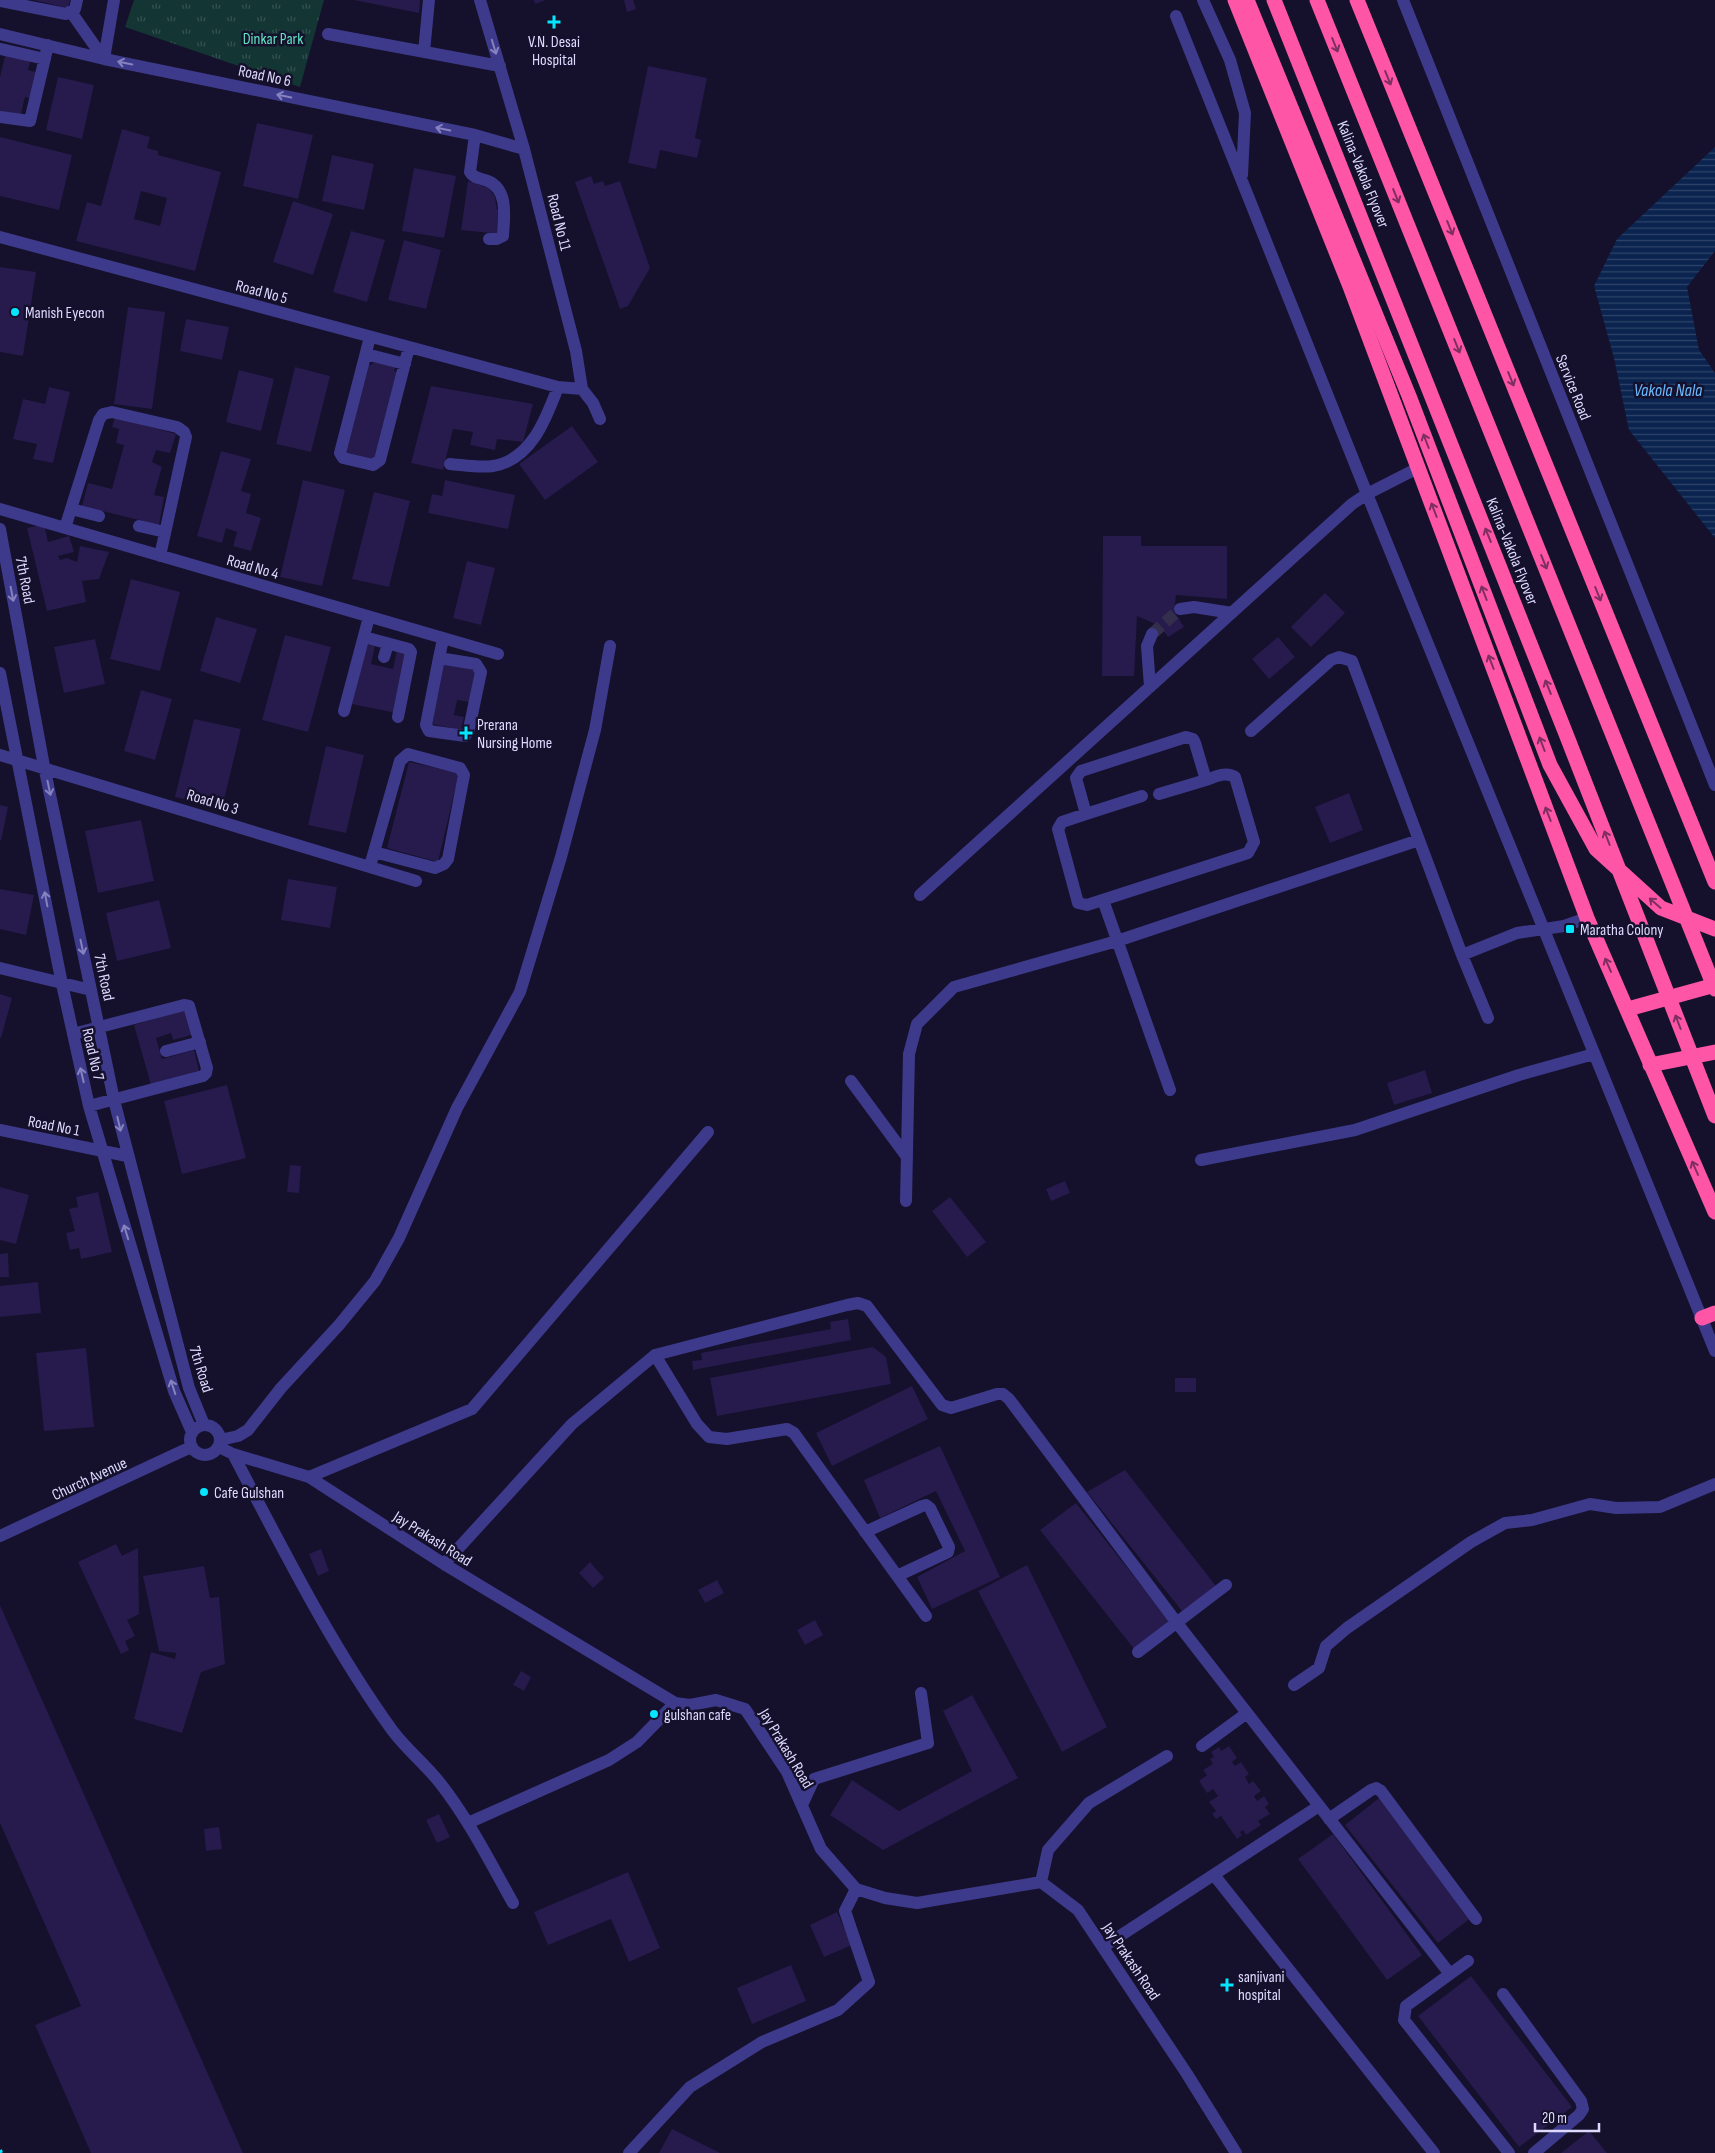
<svg xmlns="http://www.w3.org/2000/svg" width="1715" height="2153" font-family="'Sofia Sans Condensed',sans-serif">
<defs>
<pattern id="park-tufts" width="24" height="20" patternUnits="userSpaceOnUse" patternTransform="scale(1.25)"><rect width="24" height="20" fill="#133534"/><path d="M3 7l-1-3M5 7V3M7 7l1-3M15 17l-1-3M17 17v-4M19 17l1-3" fill="none" stroke="#355252"/></pattern>
<pattern id="water-rules" width="6" height="5" patternUnits="userSpaceOnUse" patternTransform="scale(1.25)"><rect width="6" height="5" fill="#0b244f"/><path d="M0 2.5h6" fill="none" stroke="#2e4369"/></pattern>
</defs>
<rect width="100%" height="100%" fill="#15102b"/>
<path fill="url(#park-tufts)" d="M 134,0 L 324,0 L 300,87 L 125,27 Z"/>
<path fill="url(#water-rules)" d="M 1715,147 L 1715,251 L 1687,287 L 1699,350 L 1715,373 L 1715,538 L 1629,430 L 1614,358 L 1594,286 L 1617,239 Z"/>
<path fill="#261b4c" fill-rule="evenodd" d="M 33,0 L 70,0 L 68,8 Z
M 354,0 L 420,0 L 419,13 Z
M 534,0 L 546,0 L 535,4 Z
M 624,0 L 633,0 L 636,9 L 627,12 Z
M 6,52 L 31,58 L 28,70 L 39,73 L 32,99 L 25,97 L 20,118 L 0,113 L 0,77 Z
M 648,66 L 707,78 L 695,138 L 701,140 L 697,158 L 660,150 L 656,169 L 628,163 Z
M 58,77 L 94,85 L 82,139 L 46,130 Z
M 257,123 L 313,135 L 298,199 L 243,186 Z
M 122,129 L 150,137 L 147,148 L 158,151 L 158,155 L 221,172 L 195,271 L 76,241 L 87,202 L 101,206 ZM 141,191 L 167,198 L 160,226 L 134,219 Z
M 0,137 L 72,155 L 59,210 L 0,196 Z
M 332,155 L 374,164 L 364,210 L 322,201 Z
M 414,168 L 456,176 L 444,238 L 402,231 Z
M 591,176 L 594,184 L 603,181 L 605,186 L 620,181 L 650,268 L 628,306 L 620,309 L 575,182 Z
M 468,181 L 489,188 L 495,197 L 497,210 L 503,210 L 500,234 L 461,230 Z
M 293,201 L 333,214 L 313,275 L 273,262 Z
M 351,231 L 385,240 L 367,302 L 333,292 Z
M 404,240 L 441,250 L 426,309 L 388,300 Z
M 0,267 L 36,272 L 23,356 L 0,352 Z
M 128,307 L 165,312 L 152,409 L 114,404 Z
M 186,319 L 229,327 L 222,360 L 180,351 Z
M 374,360 L 396,366 L 394,371 L 399,373 L 374,462 L 343,453 L 368,364 L 372,365 Z
M 295,367 L 330,376 L 311,452 L 276,444 Z
M 239,370 L 274,379 L 261,431 L 226,422 Z
M 431,386 L 533,404 L 523,442 L 497,439 L 495,450 L 470,445 L 473,432 L 453,429 L 443,470 L 411,463 Z
M 49,387 L 70,392 L 53,463 L 33,459 L 37,444 L 13,439 L 23,399 L 45,404 Z
M 115,417 L 176,434 L 170,453 L 156,450 L 152,462 L 162,467 L 154,495 L 164,497 L 159,525 L 82,506 L 88,483 L 112,489 L 124,445 L 116,443 L 119,429 L 112,427 Z
M 572,426 L 598,462 L 545,500 L 519,464 Z
M 221,451 L 251,459 L 241,491 L 251,494 L 246,513 L 261,518 L 251,551 L 233,546 L 237,532 L 226,528 L 222,543 L 197,536 Z
M 303,480 L 345,490 L 322,586 L 280,577 Z
M 445,480 L 515,495 L 508,529 L 428,513 L 432,494 L 442,496 Z
M 374,492 L 410,501 L 389,587 L 352,579 Z
M 44,524 L 48,542 L 69,536 L 74,552 L 58,556 L 60,560 L 67,558 L 77,562 L 80,546 L 109,552 L 99,579 L 82,581 L 86,602 L 47,611 L 27,528 Z
M 1103,536 L 1141,536 L 1141,546 L 1227,546 L 1227,599 L 1176,595 L 1174,611 L 1184,627 L 1168,637 L 1160,626 L 1137,616 L 1134,676 L 1102,676 Z
M 467,561 L 495,568 L 481,625 L 453,618 Z
M 131,579 L 180,592 L 160,671 L 110,659 Z
M 1325,593 L 1345,613 L 1311,647 L 1291,627 Z
M 216,617 L 257,629 L 240,683 L 200,671 Z
M 285,635 L 331,647 L 308,732 L 262,720 Z
M 1278,637 L 1295,657 L 1269,679 L 1252,659 Z
M 95,639 L 105,684 L 64,693 L 54,647 Z
M 365,644 L 375,646 L 371,664 L 393,669 L 397,650 L 409,653 L 396,713 L 352,704 Z
M 443,662 L 476,670 L 470,702 L 457,700 L 454,715 L 464,717 L 461,730 L 432,724 Z
M 141,690 L 172,699 L 155,760 L 124,751 Z
M 194,719 L 241,729 L 222,808 L 175,797 Z
M 326,746 L 364,755 L 346,833 L 308,825 Z
M 409,762 L 459,773 L 438,862 L 387,848 Z
M 1349,793 L 1363,830 L 1330,843 L 1315,807 Z
M 0,805 L 8,807 L 1,841 L 0,840 Z
M 141,820 L 154,881 L 98,893 L 85,831 Z
M 288,879 L 337,887 L 330,928 L 281,920 Z
M 0,889 L 34,895 L 26,935 L 0,929 Z
M 159,900 L 171,948 L 117,961 L 106,913 Z
M 0,994 L 12,998 L 1,1038 L 0,1038 Z
M 188,1009 L 195,1034 L 173,1040 L 171,1033 L 156,1038 L 162,1059 L 194,1050 L 199,1071 L 151,1085 L 134,1025 Z
M 1425,1070 L 1432,1093 L 1394,1105 L 1387,1083 Z
M 227,1085 L 246,1158 L 182,1174 L 164,1101 Z
M 290,1165 L 301,1166 L 299,1193 L 287,1192 Z
M 1065,1181 L 1070,1193 L 1051,1201 L 1046,1189 Z
M 0,1187 L 29,1195 L 16,1244 L 0,1240 Z
M 98,1192 L 112,1252 L 81,1259 L 79,1248 L 70,1250 L 66,1233 L 75,1231 L 69,1209 L 78,1207 L 76,1197 Z
M 950,1197 L 986,1242 L 967,1257 L 932,1211 Z
M 8,1253 L 9,1277 L 0,1277 L 0,1254 Z
M 38,1282 L 41,1313 L 0,1317 L 0,1286 Z
M 848,1319 L 851,1340 L 693,1370 L 692,1361 L 702,1360 L 701,1353 L 831,1329 L 830,1322 Z
M 873,1347 L 886,1357 L 891,1384 L 717,1416 L 710,1378 Z
M 86,1348 L 94,1427 L 44,1431 L 36,1353 Z
M 1175,1378 L 1196,1378 L 1196,1392 L 1175,1392 Z
M 912,1386 L 928,1419 L 832,1466 L 816,1433 Z
M 940,1446 L 1000,1577 L 932,1609 L 917,1577 L 965,1551 L 936,1491 L 880,1518 L 864,1480 Z
M 1125,1470 L 1216,1586 L 1182,1611 L 1087,1492 Z
M 1076,1503 L 1170,1622 L 1134,1649 L 1040,1530 Z
M 116,1544 L 122,1556 L 138,1548 L 139,1614 L 127,1620 L 135,1636 L 125,1641 L 129,1650 L 121,1654 L 78,1562 Z
M 321,1549 L 329,1571 L 318,1576 L 309,1554 Z
M 590,1562 L 604,1578 L 593,1588 L 579,1573 Z
M 1027,1565 L 1107,1727 L 1062,1752 L 978,1591 Z
M 204,1566 L 210,1598 L 219,1597 L 225,1664 L 201,1672 L 182,1733 L 134,1719 L 151,1652 L 175,1659 L 176,1653 L 159,1651 L 143,1576 Z
M 717,1580 L 724,1593 L 705,1603 L 698,1590 Z
M 0,1605 L 243,2153 L 91,2153 L 35,2025 L 81,2006 L 0,1823 Z
M 815,1620 L 823,1635 L 805,1645 L 797,1630 Z
M 521,1671 L 531,1677 L 524,1691 L 513,1685 Z
M 972,1695 L 1018,1778 L 883,1850 L 830,1815 L 852,1780 L 899,1811 L 972,1771 L 943,1711 Z
M 1229,1746 L 1237,1758 L 1232,1762 L 1235,1766 L 1241,1762 L 1249,1774 L 1245,1777 L 1249,1784 L 1253,1781 L 1261,1791 L 1254,1796 L 1257,1801 L 1264,1796 L 1269,1804 L 1265,1807 L 1270,1814 L 1258,1821 L 1261,1825 L 1246,1835 L 1243,1830 L 1240,1832 L 1242,1835 L 1237,1839 L 1221,1816 L 1216,1819 L 1212,1814 L 1216,1811 L 1209,1802 L 1218,1796 L 1213,1789 L 1207,1793 L 1199,1781 L 1207,1775 L 1203,1770 L 1213,1764 L 1210,1759 L 1214,1757 L 1211,1752 L 1219,1747 L 1221,1751 Z
M 1379,1798 L 1472,1917 L 1438,1943 L 1345,1825 Z
M 439,1814 L 450,1837 L 437,1843 L 426,1820 Z
M 219,1827 L 222,1849 L 206,1851 L 204,1829 Z
M 1333,1834 L 1422,1955 L 1387,1980 L 1298,1859 Z
M 628,1872 L 660,1948 L 629,1962 L 611,1919 L 548,1945 L 534,1912 Z
M 837,1912 L 852,1945 L 824,1957 L 810,1925 Z
M 791,1965 L 806,2001 L 752,2024 L 737,1988 Z
M 1471,1976 L 1572,2107 L 1519,2147 L 1418,2016 Z
M 672,2129 L 720,2153 L 659,2153 Z
M 1589,2131 L 1607,2153 L 1561,2153 Z"/>
<g fill="none" stroke-linecap="round" stroke-linejoin="round">
<path stroke="#332e4b" stroke-width="12" stroke-dasharray="12 6" stroke-linecap="butt" d="M 1152,634 L 1180,609"/>
<path stroke="#3d3a8b" stroke-width="12" d="M 1203,0 L 1230,60 L 1245,113 L 1242,175
M 1403,0 L 1715,785
M 0,1 L 66,14 L 75,9 L 77,0
M 71,12 L 104,59
M 1176,16 L 1367,494 L 1715,1351
M 0,34 L 104,59 L 475,135 L 524,149
M 328,34 L 500,66
M 1,49 L 45,59
M 424,52 L 429,0
M 104,59 L 114,0
M 0,117 L 30,121 L 48,45
M 475,135 L 470,172 C 474,179 481,178 488,181 C 509,190 504,218 503,236 L 497,239 L 489,239
M 0,237 L 558,387 L 582,389 L 576,351 L 524,149 L 480,0
M 370,337 L 340,453 L 343,458 L 373,465 L 380,460 L 409,347
M 366,354 L 405,364
M 582,389 L 593,403 L 600,419
M 450,464 C 463,465 480,468 493,466 C 531,460 546,419 558,387
M 0,509 L 498,654
M 71,509 L 99,516
M 139,526 L 165,532
M 65,528 L 99,420 L 103,414 L 112,412 L 177,427 L 184,432 L 186,437 L 160,556
M 0,529 L 44,766 L 114,1100 L 189,1388 L 204,1425
M 1180,609 L 1194,607 L 1232,613
M 364,637 L 409,649 L 411,652 L 398,717
M 384,657 L 388,644
M 439,658 L 476,664 L 481,672 L 469,729 L 465,736 L 429,731 L 426,725 L 439,658 L 443,639
M 0,673 L 62,984 L 89,1106 L 174,1391 L 192,1432
M 1150,687 L 1147,646 L 1152,634
M 344,711 L 369,617
M 1251,731 L 1331,660 L 1339,657 L 1352,661 L 1419,840
M 1186,737 L 1193,739 L 1195,743 L 1206,780 C 1215,777 1226,771 1235,777 L 1254,842 L 1248,853 L 1087,905 L 1078,903 L 1058,829 L 1062,822 L 1086,814 L 1076,778 L 1081,771 Z
M 0,755 L 416,881
M 1159,794 L 1206,780
M 1086,814 L 1142,796
M 370,866 L 400,761 L 408,754 L 460,768 L 464,775 L 448,859 L 444,864 L 435,868 L 374,852
M 920,895 L 1352,504 L 1367,494 L 1418,468
M 1103,900 L 1170,1090
M 1462,955 L 1488,1018
M 0,968 L 91,990
M 73,1034 L 184,1005 L 189,1006 L 207,1068 L 206,1073 L 203,1076 L 89,1106
M 166,1051 L 200,1042
M 851,1081 L 907,1157
M 0,1130 L 127,1156
M 1201,1160 L 1355,1130 L 1519,1075 L 1594,1054
M 906,1201 L 909,1054 L 917,1024 L 954,987 L 1117,941 L 1419,840 L 1462,955 L 1517,933 L 1564,926 L 1587,918
M 655,1355 L 697,1424 L 709,1437 L 727,1439 L 787,1429 L 794,1433 L 926,1616
M190 1440a15 15 0 1 1 30 0a15 15 0 1 1-30 0Z
M 220,1440 L 238,1436 L 248,1430 L 281,1388 L 339,1325 L 375,1281 L 399,1238 L 457,1108 L 520,992 L 561,857 L 595,730 L 610,646
M 219,1447 L 233,1454 L 309,1477 L 444,1564 L 675,1703 L 690,1705 L 716,1700 L 745,1709 L 787,1772 L 821,1849 L 856,1889 L 885,1898 L 917,1903 L 1041,1882 L 1078,1910 L 1187,2074 L 1236,2153
M 233,1454 C 282,1547 330,1644 392,1730 C 406,1749 425,1764 440,1783 C 469,1820 490,1862 513,1903
M 309,1477 L 472,1409 L 708,1132
M 865,1532 L 922,1506 L 926,1505 L 930,1508 L 949,1547 L 948,1552 L 897,1576
M 0,1536 L 191,1447
M 444,1564 L 572,1424 L 655,1355 L 847,1305 L 858,1303 L 867,1306 L 942,1405 L 951,1408 L 997,1394 L 1003,1394 L 1009,1399 L 1177,1623 L 1450,1974
M 1138,1652 L 1226,1585
M 1294,1685 L 1319,1668 L 1326,1646 L 1347,1628 L 1471,1542 L 1505,1523 L 1532,1520 L 1590,1504 L 1616,1508 L 1660,1507 L 1715,1484
M 1202,1746 L 1247,1713
M 802,1805 L 814,1779 L 928,1743 L 921,1693
M 1329,1819 L 1371,1790 L 1376,1788 L 1381,1791 L 1476,1919
M 468,1823 L 609,1760 L 637,1742 L 675,1703
M 1214,1875 L 1434,2153
M 1041,1882 L 1048,1850 L 1089,1803 L 1167,1756
M 1103,1947 L 1319,1806
M 1468,1961 L 1406,2006 L 1404,2020 L 1509,2153
M 1503,1994 L 1581,2101 L 1583,2109 L 1579,2115 L 1534,2153
M 629,2153 L 690,2087 L 762,2042 L 838,2010 L 869,1982 L 845,1911 L 856,1889"/>
<path stroke="#ff55a6" stroke-width="15" d="M 1235,0 L 1351,289 L 1587,918 L 1715,1212
M 1357,0 L 1715,882
M 1628,1009 L 1715,985
M 1650,1065 L 1715,1052
M 1702,1318 L 1715,1313"/>
<path stroke="#06e5ff" stroke-width="4" stroke-dasharray="8 6" stroke-linecap="butt" d="M 0,2150 L 1,2153"/>
<path stroke="#ff55a6" stroke-width="15" d="M 1247,0 L 1409,396 L 1550,765 L 1596,849 L 1661,908 L 1715,929
M 1274,0 L 1566,734 L 1715,1116
M 1317,0 L 1715,989"/>
</g>
<defs><path id="oneway-shaft" d="M-6 0H5M1.5-3L5.5 0L1.5 3" fill="none" stroke-width="1.6" stroke-linecap="round" stroke-linejoin="round" transform="scale(1.25)"/></defs>
<g stroke="#7e2f62">
<use href="#oneway-shaft" transform="translate(1335 45) rotate(68)"/>
<use href="#oneway-shaft" transform="translate(1388 78) rotate(68)"/>
<use href="#oneway-shaft" transform="translate(1396 196) rotate(68)"/>
<use href="#oneway-shaft" transform="translate(1450 228) rotate(68)"/>
<use href="#oneway-shaft" transform="translate(1457 346) rotate(68)"/>
<use href="#oneway-shaft" transform="translate(1511 379) rotate(68)"/>
<use href="#oneway-shaft" transform="translate(1426 441) rotate(-111)"/>
<use href="#oneway-shaft" transform="translate(1434 510) rotate(-111)"/>
<use href="#oneway-shaft" transform="translate(1488 535) rotate(-112)"/>
<use href="#oneway-shaft" transform="translate(1544 562) rotate(68)"/>
<use href="#oneway-shaft" transform="translate(1484 593) rotate(-111)"/>
<use href="#oneway-shaft" transform="translate(1598 594) rotate(68)"/>
<use href="#oneway-shaft" transform="translate(1491 662) rotate(-111)"/>
<use href="#oneway-shaft" transform="translate(1548 687) rotate(-112)"/>
<use href="#oneway-shaft" transform="translate(1542 744) rotate(-111)"/>
<use href="#oneway-shaft" transform="translate(1548 814) rotate(-111)"/>
<use href="#oneway-shaft" transform="translate(1607 838) rotate(-111)"/>
<use href="#oneway-shaft" transform="translate(1655 903) rotate(-139)"/>
<use href="#oneway-shaft" transform="translate(1608 965) rotate(-114)"/>
<use href="#oneway-shaft" transform="translate(1678 1022) rotate(-111)"/>
<use href="#oneway-shaft" transform="translate(1695 1168) rotate(-114)"/>
</g>
<g stroke="#8582bf">
<use href="#oneway-shaft" transform="translate(494 47) rotate(73)"/>
<use href="#oneway-shaft" transform="translate(125 63) rotate(-168)"/>
<use href="#oneway-shaft" transform="translate(284 96) rotate(-168)"/>
<use href="#oneway-shaft" transform="translate(443 129) rotate(-168)"/>
<use href="#oneway-shaft" transform="translate(12 594) rotate(79)"/>
<use href="#oneway-shaft" transform="translate(49 788) rotate(78)"/>
<use href="#oneway-shaft" transform="translate(46 899) rotate(-101)"/>
<use href="#oneway-shaft" transform="translate(82 947) rotate(78)"/>
<use href="#oneway-shaft" transform="translate(82 1075) rotate(-103)"/>
<use href="#oneway-shaft" transform="translate(119 1124) rotate(77)"/>
<use href="#oneway-shaft" transform="translate(126 1232) rotate(-107)"/>
<use href="#oneway-shaft" transform="translate(173 1387) rotate(-108)"/>
</g>
<g fill="#06e5ff" stroke="#15102b" stroke-width="2">
<path d="M551.5 14.5h5v5h5v5h-5v5h-5v-5h-5v-5h5z"/>
<circle cx="15" cy="312" r="5"/>
<path d="M463.5 725.5h5v5h5v5h-5v5h-5v-5h-5v-5h5z"/>
<rect x="1565" y="924" width="10" height="10" rx="2.5"/>
<circle cx="204" cy="1492" r="5"/>
<circle cx="654" cy="1714" r="5"/>
<path d="M1224.5 1977.5h5v5h5v5h-5v5h-5v-5h-5v-5h5z"/>
</g>
<g text-anchor="middle" stroke-width="5" stroke-linejoin="round" paint-order="stroke">
<g font-size="16" fill="#61e4c4" stroke="#15102b">
<text x="273" y="44">Dinkar Park</text>
</g>
<g font-size="16" fill="#dedaff" stroke="#15102b" text-anchor="start">
<text x="554" y="47" text-anchor="middle">V.N. Desai<tspan x="554" dy="18">Hospital</tspan></text>
<text x="25" y="318">Manish Eyecon</text>
<text x="477" y="730">Prerana<tspan x="477" dy="18">Nursing Home</tspan></text>
<text x="1580" y="935">Maratha Colony</text>
<text x="214" y="1498">Cafe Gulshan</text>
<text x="664" y="1720">gulshan cafe</text>
<text x="1238" y="1982">sanjivani<tspan x="1238" dy="18">hospital</tspan></text>
</g>
<g font-size="16" fill="#dedaff" stroke="#15102b">
<text transform="translate(265 75) rotate(12)" y="6">Road No 6</text>
<text transform="translate(1364 174) rotate(68)" y="6">Kalina-Vakola Flyover</text>
<text transform="translate(560 222) rotate(76)" y="6">Road No 11</text>
<text transform="translate(262 291) rotate(15)" y="6">Road No 5</text>
<text transform="translate(1574 387) rotate(68)" y="6">Service Road</text>
<text transform="translate(1513 551) rotate(68)" y="6">Kalina-Vakola Flyover</text>
<text transform="translate(253 566) rotate(16)" y="6">Road No 4</text>
<text transform="translate(26 580) rotate(79)" y="6">7th Road</text>
<text transform="translate(213 801) rotate(17)" y="6">Road No 3</text>
<text transform="translate(105 977) rotate(78)" y="6">7th Road</text>
<text transform="translate(94 1054) rotate(77)" y="6">Road No 7</text>
<text transform="translate(54 1125) rotate(11)" y="6">Road No 1</text>
<text transform="translate(202 1369) rotate(73)" y="6">7th Road</text>
<text transform="translate(89 1478) rotate(-25)" y="6">Church Avenue</text>
<text transform="translate(433 1538) rotate(32)" y="6">Jay Prakash Road</text>
<text transform="translate(787 1748) rotate(59)" y="6">Jay Prakash Road</text>
<text transform="translate(1132 1961) rotate(56)" y="6">Jay Prakash Road</text>
</g>
<g font-size="18" font-style="italic" fill="#68b9ff" stroke="#15102b">
<text x="1668" y="396">Vakola Nala</text>
</g>
</g>
<path d="M1535 2123v8h64v-8" fill="none" stroke="#dedaff" stroke-width="2.5"/>
<text x="1542" y="2123" font-size="15" fill="#dedaff" stroke="#15102b" stroke-width="4" paint-order="stroke">20 m</text>
</svg>
